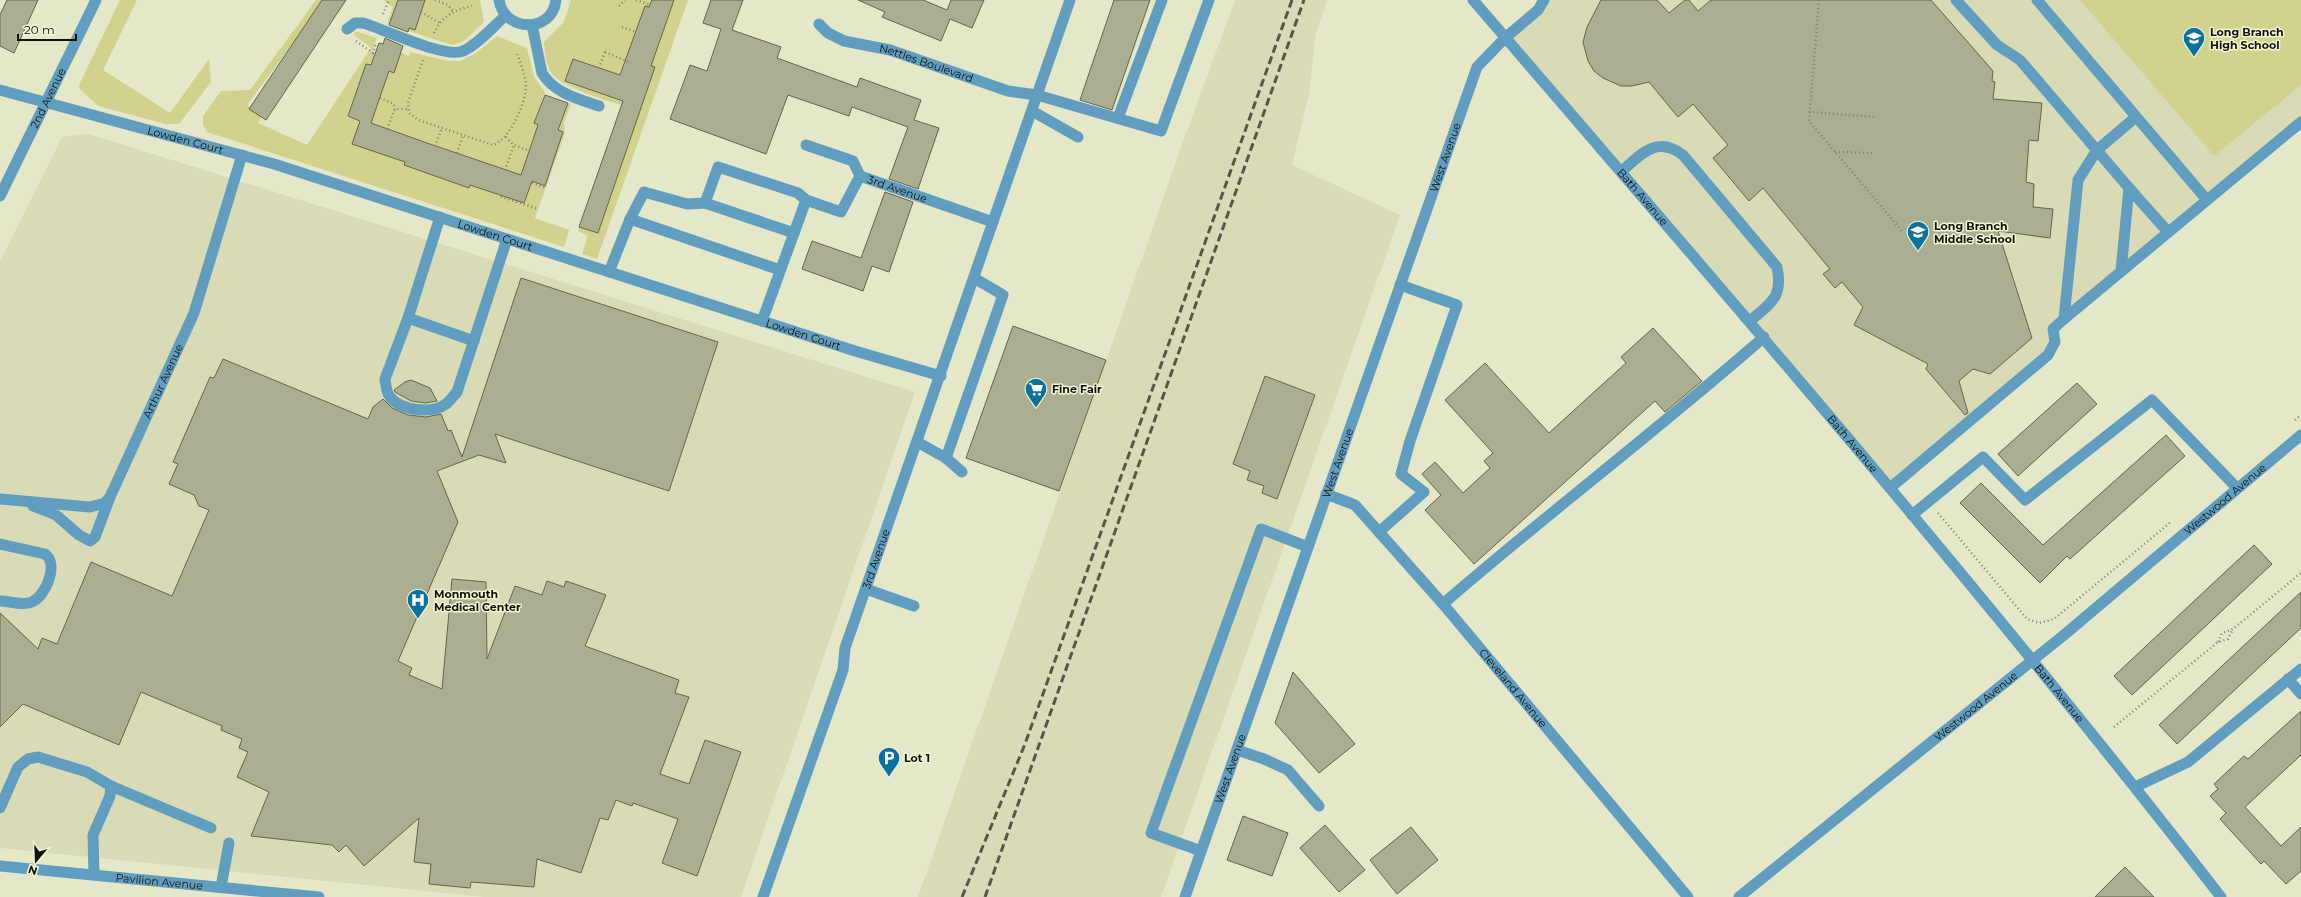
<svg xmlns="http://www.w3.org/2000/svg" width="2301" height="897" font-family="Montserrat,sans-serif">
<rect width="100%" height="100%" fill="#e5e7c9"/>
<path fill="#d9dbb6" d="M 1235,0 L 1327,0 L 1316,33 L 1309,94 L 1292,165 L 1400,215 L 1161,897 L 918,897 L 1180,150 Z
M 1544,0 L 2301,0 L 2301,122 L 2064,319 L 2052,349 L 1890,488 L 1505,38 Z
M 89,134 L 915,392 L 741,897 L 485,897 L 0,848 L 0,261 L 62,137 Z"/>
<path fill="#d0d28d" d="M 120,0 L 137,0 L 103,70 L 170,113 L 209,59 L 211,82 L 179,124 L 166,124 L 98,106 L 79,88 L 80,83 Z
M 316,0 L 325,0 L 247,105 L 262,116 L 258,123 L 307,145 L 371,48 L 354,35 L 355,32 L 358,32 L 377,38 L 372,52 L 375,53 L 371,65 L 366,64 L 348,116 L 360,121 L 405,162 L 404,165 L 469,188 L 470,185 L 524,203 L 532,181 L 545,185 L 563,132 L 558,130 L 568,103 L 571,104 L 564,123 L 565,133 L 535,218 L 569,230 L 564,247 L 207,132 L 203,125 L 203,116 L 221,91 L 250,90 Z
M 383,0 L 480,0 L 484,22 L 464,41 L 452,45 L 387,24 L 393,7 Z
M 571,0 L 688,0 L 597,259 L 582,254 L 588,236 L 578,231 L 579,227 L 598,233 L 636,122 L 629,119 L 633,108 C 615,104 564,88 553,75 C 546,67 545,53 544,42 L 564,22 Z
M 2080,0 L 2301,0 L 2301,85 L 2214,156 Z
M 497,36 L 527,48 L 534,77 L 545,92 L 534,123 L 538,125 L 521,175 L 371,123 L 389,71 L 394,73 L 401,53 L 409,56 L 410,52 L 447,61 L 460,61 L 476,53 Z"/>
<path fill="#acae92" stroke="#63644a" d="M 7,0 L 38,0 L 14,53 L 0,46 L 0,15 Z
M 322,0 L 346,0 L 266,120 L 249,109 Z
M 398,0 L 425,0 L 415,30 L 409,28 L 408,32 L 389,25 Z
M 652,0 L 674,0 L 651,66 L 655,67 L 598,233 L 579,227 L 623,101 L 565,81 L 573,59 L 620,75 L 645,6 L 649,7 Z
M 711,0 L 743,0 L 732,30 L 781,47 L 777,58 L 857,87 L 860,78 L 921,100 L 914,120 L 939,128 L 918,189 L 889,179 L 908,127 L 852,107 L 849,116 L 788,95 L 766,154 L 670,119 L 690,65 L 707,71 L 721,29 L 703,23 Z
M 858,0 L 923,0 L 947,10 L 951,0 L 984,0 L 972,28 L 950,19 L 941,41 L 882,17 L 885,12 Z
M 1114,0 L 1150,0 L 1112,110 L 1080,100 Z
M 1601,0 L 1657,0 L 1669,13 L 1685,0 L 1689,0 L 1698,11 L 1711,0 L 1931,0 L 1993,71 L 1992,81 L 1995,82 L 1993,99 L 2042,103 L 2038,141 L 2029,140 L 2026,182 L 2034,184 L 2033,207 L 2053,209 L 2050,238 L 1998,231 L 2032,338 L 1990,374 L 1973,369 L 1959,381 L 1968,413 L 1965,415 L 1926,369 L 1928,364 L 1854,325 L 1863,307 L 1842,282 L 1835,288 L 1823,274 L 1830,269 L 1763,188 L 1749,201 L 1713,158 L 1728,145 L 1693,104 L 1678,117 L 1649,82 L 1632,86 L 1621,86 L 1603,78 L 1594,71 L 1588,61 L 1583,42 L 1587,27 Z
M 385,38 L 403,46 L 394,73 L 389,71 L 371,123 L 427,143 L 521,175 L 538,125 L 534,123 L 545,95 L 568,103 L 558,130 L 563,132 L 545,186 L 532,181 L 524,203 L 470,185 L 469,188 L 404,165 L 405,162 L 352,144 L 360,121 L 348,116 L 366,64 L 371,65 L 379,43 L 383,44 Z
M 885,192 L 913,202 L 889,272 L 872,266 L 863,291 L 802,269 L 812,241 L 861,258 Z
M 521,278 L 718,342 L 669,491 L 495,434 L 506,463 L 479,455 L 437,471 L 458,522 L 398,661 L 412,668 L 409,675 L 442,689 L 452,579 L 486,582 L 487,659 L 515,586 L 542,595 L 547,581 L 564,587 L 566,581 L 606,595 L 585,646 L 679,680 L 675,693 L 689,697 L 660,774 L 689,784 L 705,740 L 741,752 L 697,876 L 662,863 L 678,819 L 633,803 L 632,806 L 616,800 L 608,820 L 600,818 L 581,873 L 537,859 L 534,887 L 471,882 L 470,888 L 429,884 L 431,864 L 414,862 L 419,818 L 364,866 L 346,845 L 339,852 L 332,845 L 251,836 L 269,792 L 237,777 L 248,752 L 239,748 L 242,739 L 221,730 L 222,726 L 141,692 L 119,745 L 23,704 L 0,727 L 0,613 L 38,649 L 42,638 L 57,644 L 91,562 L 172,596 L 209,510 L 199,506 L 194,495 L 169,484 L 178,464 L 173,462 L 210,377 L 214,378 L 223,359 L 368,419 L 373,407 L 383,399 L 392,408 L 408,415 L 426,417 L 441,414 L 448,431 L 451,430 L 462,457 Z
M 1013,326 L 1106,360 L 1059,491 L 966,458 Z
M 1653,328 L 1702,381 L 1665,412 L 1655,401 L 1474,564 L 1425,510 L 1441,495 L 1422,474 L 1435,462 L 1463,493 L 1490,468 L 1484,461 L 1493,453 L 1445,400 L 1485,363 L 1549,433 L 1626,363 L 1621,357 Z
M 1265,376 L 1315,395 L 1277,499 L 1262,493 L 1264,486 L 1247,480 L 1250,471 L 1233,464 Z
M 411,380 L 430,388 L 437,401 L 425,403 L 411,401 L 395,392 L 394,390 L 405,382 Z
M 2077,383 L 2097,404 L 2018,476 L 1998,454 Z
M 2166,435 L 2185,456 L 2070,559 L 2067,556 L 2040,583 L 1960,503 L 1981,483 L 2043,545 Z
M 2254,545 L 2272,564 L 2132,695 L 2114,676 Z
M 2301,592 L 2301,628 L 2177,744 L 2159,725 Z
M 1293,672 L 1355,744 L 1319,773 L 1275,723 Z
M 2301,711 L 2301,755 L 2245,807 L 2281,846 L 2301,827 L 2301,871 L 2286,884 L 2264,861 L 2261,864 L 2220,819 L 2226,813 L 2210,796 L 2218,789 L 2214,784 L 2244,756 L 2248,759 Z
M 1243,816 L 1288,833 L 1272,876 L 1227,860 Z
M 1325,825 L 1365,870 L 1339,892 L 1300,848 Z
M 1411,827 L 1438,860 L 1397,894 L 1370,860 Z
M 2125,867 L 2154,897 L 2095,897 Z"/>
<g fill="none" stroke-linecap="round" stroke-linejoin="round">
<path stroke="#81826e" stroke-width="2.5" stroke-dasharray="1 3" stroke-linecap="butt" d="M 435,0 L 448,5 L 453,11
M 636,0 L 650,5
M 1819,0 L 1809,121 L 1902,231
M 619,6 L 625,0
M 421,12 L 440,23
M 383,14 L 389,0
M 622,27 L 636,32
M 434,33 C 442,16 454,10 472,6
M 356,41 L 373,53 L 376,43
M 605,52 L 631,63
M 423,60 L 408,103 L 409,113 L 418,120 L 493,145 C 510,139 526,103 526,86 C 526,76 520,63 517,53
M 599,68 L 606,49
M 380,98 L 394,104 L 395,109
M 1809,112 L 1877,117
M 387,129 L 395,109 L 407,109
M 506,137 L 514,145 L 530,151
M 435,146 L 442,128
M 1835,152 L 1873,153
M 457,153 L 463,136
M 505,170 L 514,145
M 532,183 L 546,188
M 499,194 L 499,196 L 538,209
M 2295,420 L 2301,415
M 1938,513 L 2027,619 L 2039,623 L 2054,619 L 2171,522
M 2218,642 L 2222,633 L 2233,629 L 2301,573
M 2114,727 L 2218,642 L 2228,639 L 2233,629"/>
<g stroke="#619dbf" stroke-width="11">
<path d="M 1956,0 L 1997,45 L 2020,60 L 2129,188 L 2121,271"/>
<path d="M 2037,0 L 2207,200"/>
<path d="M 532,25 L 542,73 C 554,93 578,99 599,106"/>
<path d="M 347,29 L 355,23 L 363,23 C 384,29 445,59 463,51 C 476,46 494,26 505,16"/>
<path d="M 1032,111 L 1078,137"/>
<path d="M 1622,171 C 1641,154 1657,135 1683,155 L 1777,267 C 1783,297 1772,302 1750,321"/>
<path d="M 2129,188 L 2168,232"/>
<path d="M 440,217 L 408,318 L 385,379 C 386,385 386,392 390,397 C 401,411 432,414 446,404 C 450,401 453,396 457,392 L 507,239"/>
<path d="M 408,318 L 474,341"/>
<path d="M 2064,319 L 2078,180 L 2097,150 L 2136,117"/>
<path d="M 917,442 L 946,458 L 962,472"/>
<path d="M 946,458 L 1003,295 L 974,278"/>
<path d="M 1890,488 L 2048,355 L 2055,342 L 2053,329 L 2064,319 L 2301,122"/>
<path id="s1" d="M 0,499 L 90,507 L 105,503 L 110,497 L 194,313 L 242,155"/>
<path d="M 33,506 L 56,515 L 79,535 L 90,541 L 95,537 L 110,497"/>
<path d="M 1379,532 L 1424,492 L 1401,474 L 1410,441 L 1457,305 L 1400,285"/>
<path d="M 0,544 L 45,554 C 59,564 46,596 32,602 C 22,606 10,601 0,601"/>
<path d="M 866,589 L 914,606"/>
<path d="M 1443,604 C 1548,513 1659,429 1764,337"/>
<path d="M 1237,750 L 1264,759 L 1288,770 L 1319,806"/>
<path d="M 0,808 L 18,767 L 28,759 L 38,757 L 87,772 L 111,786 L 211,828"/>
<path d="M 1201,851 L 1151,833 L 1261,529 L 1308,547"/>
<path d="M 94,875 L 93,835 L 110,796 L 111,786"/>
<path d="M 221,887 L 229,843"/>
</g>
<g stroke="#619dbf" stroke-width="11">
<path d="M 499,0 C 504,32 552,34 556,0"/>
<path id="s2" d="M 819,24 L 828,33 L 844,41 L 890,50 L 1008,91 L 1037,95 L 1161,131 L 1209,0"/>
<path id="s3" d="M 0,90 L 274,164 L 855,351 L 941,376"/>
<path d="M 1118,118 L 1162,0"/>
<path d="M 806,145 L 853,161 L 860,176"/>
<path d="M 705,203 L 718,167 L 798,193 L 806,200"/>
<path d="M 630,219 L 780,270"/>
<path d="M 609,272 L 630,219 L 644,192 L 687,204 L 705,203 L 794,233"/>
<path id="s4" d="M 762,321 L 806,200 L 841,212 L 860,176 L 993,222"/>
<path id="s5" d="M 1326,494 L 1355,505 L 1443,604 L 1688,897"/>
<path d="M 1912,515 L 1983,457 L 2025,500 L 2152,400 L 2237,488"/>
<path d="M 2288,679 L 2301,694"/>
<path d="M 2135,787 L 2188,762 L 2301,669"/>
<path id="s6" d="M 0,866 L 319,897"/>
<path id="s7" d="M 763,897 L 843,670 L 845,648 L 1070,0"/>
<path id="s8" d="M 1185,897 L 1477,67 L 1505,38 L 1538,10 L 1544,0"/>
</g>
<g stroke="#619dbf" stroke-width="11">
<path id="s9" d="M 1473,0 C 1727,295 1982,589 2221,897"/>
<path id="s10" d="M 0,196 L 96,0"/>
<path id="s11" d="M 1739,897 L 2064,635 L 2301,435"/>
</g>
<path stroke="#575747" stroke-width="3" stroke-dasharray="8 4" stroke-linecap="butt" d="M 962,897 L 1025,744 L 1292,0
M 985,897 L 1304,0"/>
</g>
<defs>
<g id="school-pin" transform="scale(1.15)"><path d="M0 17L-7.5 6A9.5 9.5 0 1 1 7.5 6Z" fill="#08719d" stroke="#f2f4d6"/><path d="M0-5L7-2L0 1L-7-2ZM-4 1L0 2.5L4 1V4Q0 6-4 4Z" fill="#fff"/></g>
<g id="supermarket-pin" transform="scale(1.15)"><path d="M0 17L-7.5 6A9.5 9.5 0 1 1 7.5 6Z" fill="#08719d" stroke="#f2f4d6"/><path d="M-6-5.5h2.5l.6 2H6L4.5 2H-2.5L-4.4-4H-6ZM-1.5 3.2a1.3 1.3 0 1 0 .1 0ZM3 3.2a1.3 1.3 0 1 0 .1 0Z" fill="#fff"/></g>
<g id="hospital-pin" transform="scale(1.15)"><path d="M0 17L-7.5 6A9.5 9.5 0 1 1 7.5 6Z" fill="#08719d" stroke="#f2f4d6"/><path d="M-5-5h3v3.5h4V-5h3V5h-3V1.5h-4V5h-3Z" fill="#fff"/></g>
<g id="parking-pin" transform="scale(1.15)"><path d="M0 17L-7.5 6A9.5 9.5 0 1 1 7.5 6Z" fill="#08719d" stroke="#f2f4d6"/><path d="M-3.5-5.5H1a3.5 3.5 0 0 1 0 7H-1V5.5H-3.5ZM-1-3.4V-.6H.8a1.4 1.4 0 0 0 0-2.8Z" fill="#fff"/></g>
</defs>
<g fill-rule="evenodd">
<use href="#school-pin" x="2194" y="38"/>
<use href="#school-pin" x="1918" y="232"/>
<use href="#supermarket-pin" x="1036" y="389"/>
<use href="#hospital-pin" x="418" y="600"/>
<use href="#parking-pin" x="889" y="758"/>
</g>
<g text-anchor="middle" stroke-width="3" stroke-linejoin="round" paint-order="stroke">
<g font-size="11" font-weight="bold" fill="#111107" stroke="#f2f4d6" text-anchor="start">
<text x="2210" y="36">Long Branch<tspan x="2210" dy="13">High School</tspan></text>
<text x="1934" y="230">Long Branch<tspan x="1934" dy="13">Middle School</tspan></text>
<text x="1052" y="393">Fine Fair</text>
<text x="434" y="598">Monmouth<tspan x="434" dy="13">Medical Center</tspan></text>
<text x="904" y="762">Lot 1</text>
</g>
<g font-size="11" fill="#111107" stroke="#f2f4d6">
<text dy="4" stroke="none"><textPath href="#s2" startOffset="116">Nettles Boulevard</textPath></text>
<text dy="4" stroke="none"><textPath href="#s10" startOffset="109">2nd Avenue</textPath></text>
<text dy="4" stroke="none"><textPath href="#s3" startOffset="192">Lowden Court</textPath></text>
<text dy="4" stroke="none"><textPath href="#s8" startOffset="784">West Avenue</textPath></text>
<text dy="4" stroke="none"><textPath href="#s4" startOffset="246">3rd Avenue</textPath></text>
<text dy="4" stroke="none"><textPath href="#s9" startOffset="260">Bath Avenue</textPath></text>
<text dy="4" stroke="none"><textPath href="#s3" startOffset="516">Lowden Court</textPath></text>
<text dy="4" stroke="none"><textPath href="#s3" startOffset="840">Lowden Court</textPath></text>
<text dy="4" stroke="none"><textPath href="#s1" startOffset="241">Arthur Avenue</textPath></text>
<text dy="4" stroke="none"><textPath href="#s9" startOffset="584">Bath Avenue</textPath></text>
<text dy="4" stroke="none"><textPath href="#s8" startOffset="460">West Avenue</textPath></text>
<text dy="4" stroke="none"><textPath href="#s11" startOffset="628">Westwood Avenue</textPath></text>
<text dy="4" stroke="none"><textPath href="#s7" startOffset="357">3rd Avenue</textPath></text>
<text dy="4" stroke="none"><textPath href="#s5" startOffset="273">Cleveland Avenue</textPath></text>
<text dy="4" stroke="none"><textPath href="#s9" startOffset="908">Bath Avenue</textPath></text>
<text dy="4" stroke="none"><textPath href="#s11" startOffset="304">Westwood Avenue</textPath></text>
<text dy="4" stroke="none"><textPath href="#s8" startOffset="136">West Avenue</textPath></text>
<text dy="4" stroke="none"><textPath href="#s6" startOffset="160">Pavilion Avenue</textPath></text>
</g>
</g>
<g transform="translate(36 861) rotate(199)" stroke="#f2f4d6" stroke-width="3" paint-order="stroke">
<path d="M0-3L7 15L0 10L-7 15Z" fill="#111107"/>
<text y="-6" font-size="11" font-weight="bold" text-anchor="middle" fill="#111107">N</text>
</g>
<path d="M18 34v6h58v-6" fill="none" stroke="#111107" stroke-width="2"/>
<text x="24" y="34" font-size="12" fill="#111107" stroke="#f2f4d6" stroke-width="3" paint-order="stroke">20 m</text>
</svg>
